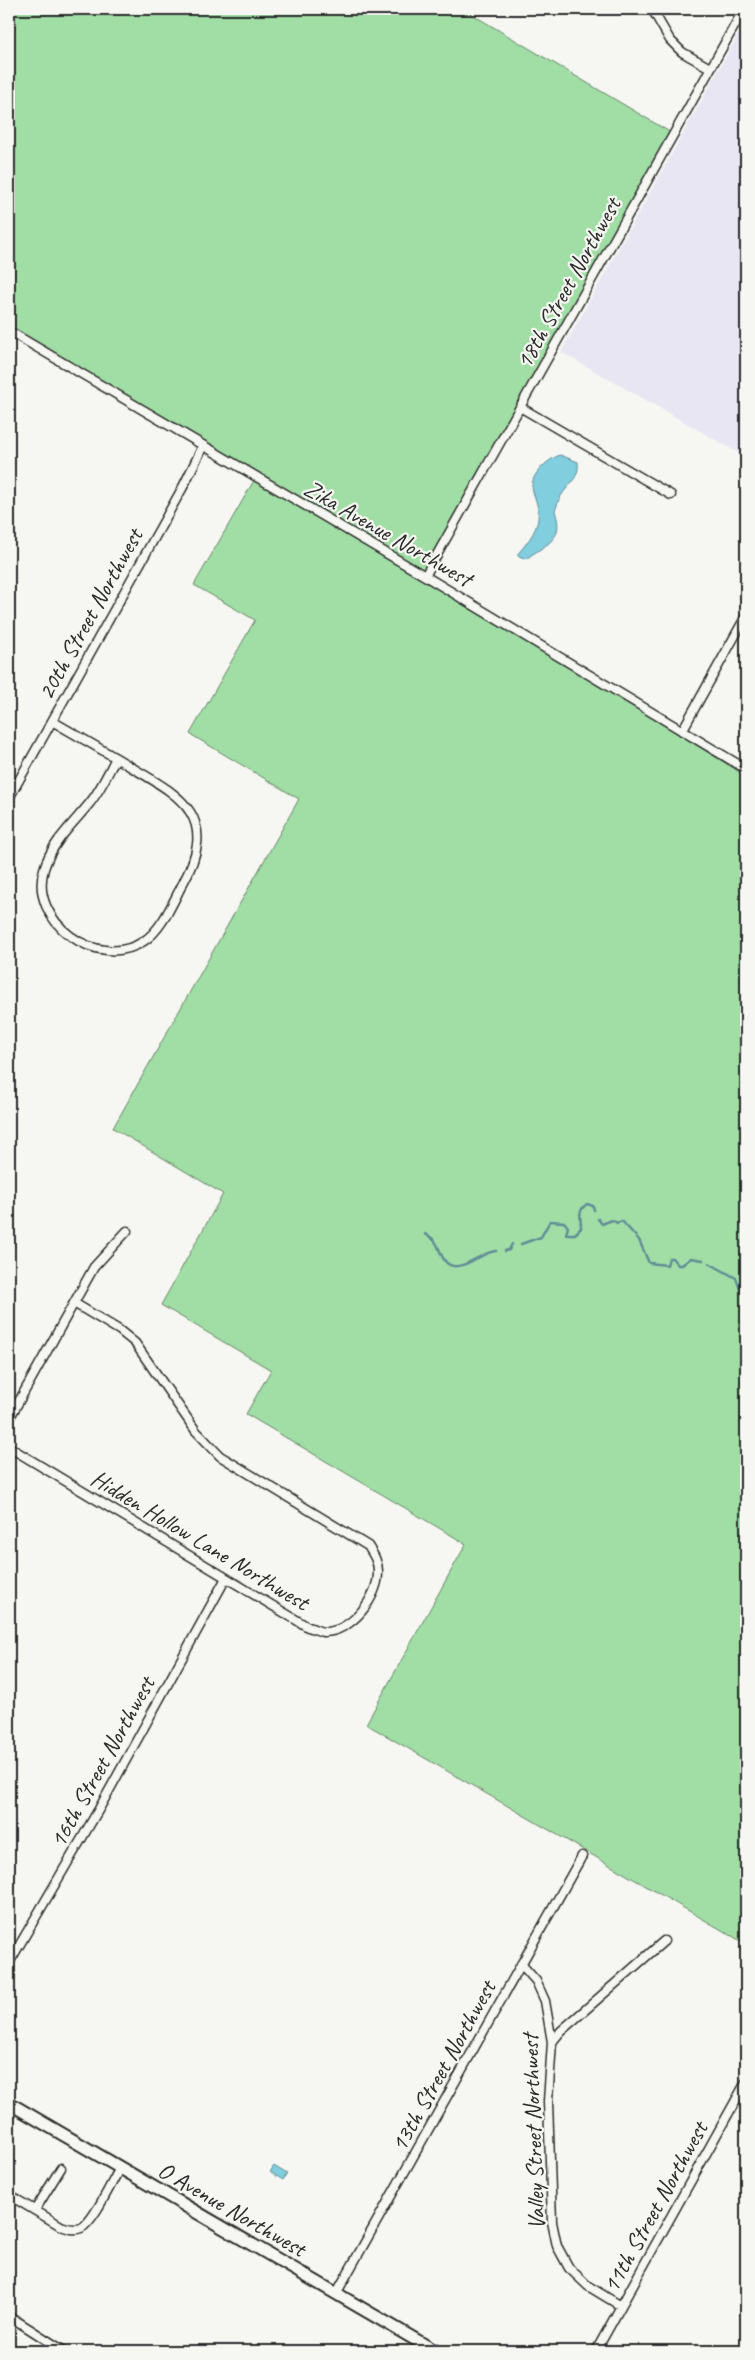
<svg xmlns="http://www.w3.org/2000/svg" width="755" height="2360" font-family="Caveat,sans-serif">
<rect width="100%" height="100%" fill="#f6f6f2"/>
<filter id="ink" filterUnits="userSpaceOnUse"><feTurbulence type="fractalNoise" baseFrequency=".02" numOctaves="2"/><feDisplacementMap in="SourceGraphic" scale="10" xChannelSelector="R" yChannelSelector="G"/><feConvolveMatrix kernelMatrix="1 2 1 2 8 2 1 2 1" color-interpolation-filters="sRGB"/></filter>
<g filter="url(#ink)">
<path fill="#e8e6f2" d="M 746,21 L 746,457 L 561,352 Z"/>
<path fill="#a1dea5" stroke="#668468" d="M 9,9 L 463,9 L 673,134 L 425,576 L 746,776 L 746,1944 L 366,1724 L 466,1544 L 246,1414 L 271,1370 L 161,1305 L 223,1194 L 113,1128 L 299,799 L 190,734 L 255,620 L 194,585 L 256,477 L 9,331 Z"/>
<path fill="#81cedf" stroke="#5f8d97" d="M 560,455 L 578,462 C 580,478 569,483 561,496 C 558,500 557,506 555,511 C 565,540 547,543 526,559 L 517,555 C 526,544 536,533 538,519 C 540,505 532,494 532,485 C 533,472 549,459 560,455 Z
M 274,2166 L 287,2174 L 283,2180 L 270,2172 Z"/>
<g fill="none" stroke-linecap="round" stroke-linejoin="round">
<path stroke="#5f8d97" stroke-width="2.5" d="M 598,1219 L 602,1224 L 612,1220 L 617,1223 L 622,1221 L 639,1240 L 649,1263 L 667,1265 L 669,1258 L 672,1258 L 678,1265 L 682,1265 L 691,1258 L 703,1260
M 425,1234 C 443,1242 437,1256 448,1264 C 461,1273 483,1251 496,1251
M 521,1244 L 541,1237 L 550,1221 L 564,1222 L 568,1227 L 566,1234 L 575,1234 L 581,1228 C 581,1218 577,1211 587,1204 L 593,1206 L 594,1210
M 505,1251 L 509,1250 L 512,1244
M 709,1263 L 736,1278 L 740,1289 L 746,1293"/>
<g stroke="#2b2b2b" stroke-width="11">
<path id="street" d="M 652,9 L 670,40 L 682,52 L 710,68
M 9,331 L 425,576 L 746,769
M 520,407 L 671,495
M 425,576 L 744,9
M 52,721 L 116,758
M 682,731 L 746,616
M 116,758 C 173,793 224,810 182,885 C 172,904 162,929 144,941 C 98,972 28,921 44,869 C 52,842 72,825 89,804 C 100,791 108,773 116,758 Z
M 9,798 L 183,487 L 203,446
M 9,1419 L 94,1267 L 127,1231
M 9,1447 L 308,1627 C 313,1628 318,1631 323,1632 C 351,1633 379,1597 378,1571 C 378,1561 373,1554 368,1546 L 220,1456 L 196,1431 L 135,1343 L 119,1330 L 74,1303
M 9,1963 L 99,1809 L 226,1578
M 521,1964 L 536,1981 L 545,2001 L 552,2042 L 548,2101 L 552,2222 L 557,2246 L 569,2268 L 588,2286 L 621,2306
M 552,2042 L 561,2031 L 664,1941
M 9,2195 L 61,2226 C 67,2228 74,2231 81,2228 C 94,2222 112,2181 120,2168
M 35,2210 L 61,2168
M 336,2294 L 582,1856
M 9,2316 L 64,2351
M 596,2351 L 746,2082"/>
</g>
<g stroke="#2b2b2b" stroke-width="15">
<path id="secondary" d="M 9,2103 L 435,2351"/>
</g>
<use href="#street" stroke="#f6f6f2" stroke-width="8"/>
<use href="#secondary" stroke="#f6f6f2" stroke-width="11"/>
</g>
</g>
<g text-anchor="middle" stroke-width="4.5" stroke-linejoin="round" paint-order="stroke">
<g font-size="24" fill="#2b2b2b" stroke="#f6f6f2">
<text transform="translate(568 283) rotate(-61)" y="8">18th Street Northwest</text>
<text transform="translate(388 533) rotate(30)" y="8">Zika Avenue Northwest</text>
<text transform="translate(90 614) rotate(-61)" y="8">20th Street Northwest</text>
<text transform="translate(200 1540) rotate(31)" y="8">Hidden Hollow Lane Northwest</text>
<text transform="translate(102 1762) rotate(-61)" y="8">16th Street Northwest</text>
<text transform="translate(443 2066) rotate(-61)" y="8">13th Street Northwest</text>
<text transform="translate(533 2132) rotate(-92)" y="8">Valley Street Northwest</text>
<text transform="translate(655 2207) rotate(-61)" y="8">11th Street Northwest</text>
<text transform="translate(232 2209) rotate(30)" y="8">O Avenue Northwest</text>
</g>
</g>
<rect width="755" height="2360" fill="none" stroke="#f6f6f2" stroke-width="30"/>
<rect x="15" y="15" width="725" height="2330" fill="none" stroke="#2b2b2b" stroke-width="2" filter="url(#ink)"/>
</svg>
